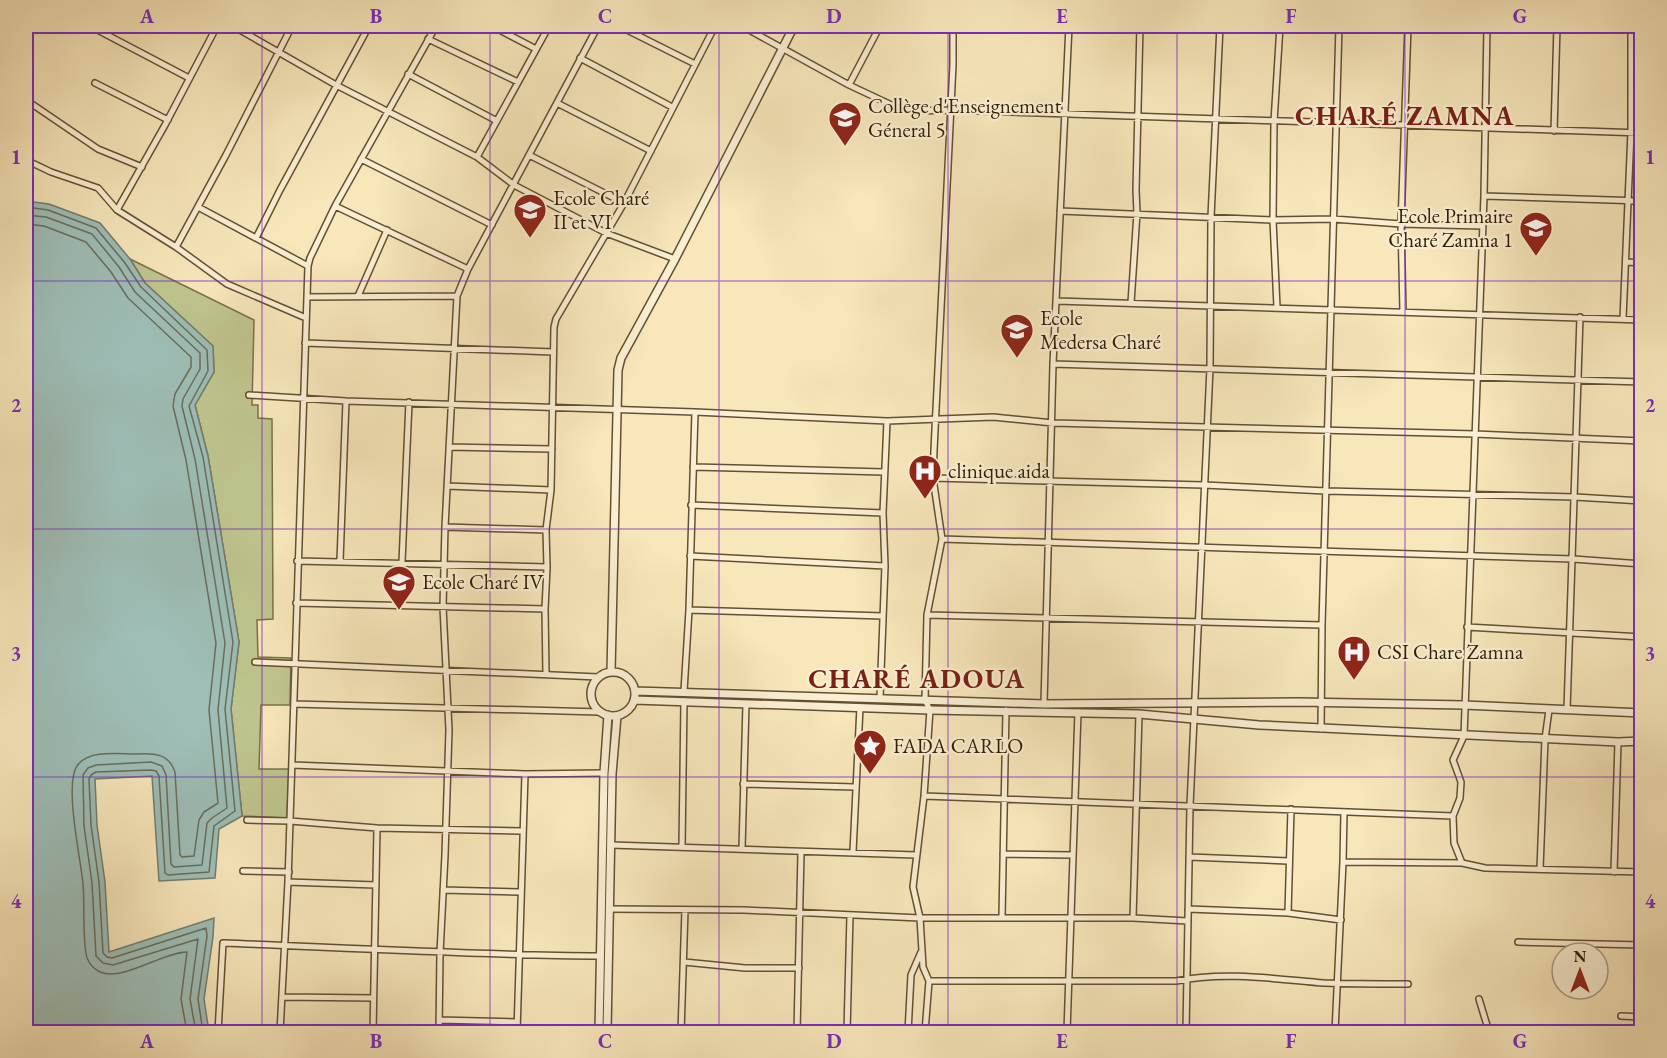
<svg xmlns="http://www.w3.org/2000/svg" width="1667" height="1058" font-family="'EB Garamond',serif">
<rect width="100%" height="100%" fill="#f7e7bb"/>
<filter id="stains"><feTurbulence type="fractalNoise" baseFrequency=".00333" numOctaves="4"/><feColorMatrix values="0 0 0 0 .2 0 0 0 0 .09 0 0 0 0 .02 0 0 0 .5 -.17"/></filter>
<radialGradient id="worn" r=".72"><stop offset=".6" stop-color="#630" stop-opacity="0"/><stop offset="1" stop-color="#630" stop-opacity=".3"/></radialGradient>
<path fill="#bfc58e" stroke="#797148" stroke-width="1.5" d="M 130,259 L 254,320 L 252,405 L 258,405 L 258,418 L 272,419 L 273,619 L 257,620 L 258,657 L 291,658 L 290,705 L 261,705 L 259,769 L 289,769 L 287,818 L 242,816 L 231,709 L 239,642 L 208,456 L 195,405 L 214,372 L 213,346 L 145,283 Z"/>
<path fill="#9ebeb7" stroke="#737e6e" stroke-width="1.5" d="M 26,201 L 49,204 L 100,223 L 130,259 L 145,283 L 213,346 L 214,372 L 195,405 L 208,456 L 239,642 L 231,709 L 242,816 L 219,829 L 215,878 L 159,881 L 152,776 L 95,779 L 97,825 L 105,882 L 109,952 L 214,918 L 213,937 L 204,999 L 209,1032 L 26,1032 Z"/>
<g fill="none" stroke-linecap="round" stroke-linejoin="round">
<path stroke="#686e5c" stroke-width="1.5" d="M 26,207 L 48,210 L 96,228 L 125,263 L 141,287 L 207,350 L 208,371 L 189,406 L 203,457 L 233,642 L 225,709 L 235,811 L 214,826 L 209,872 L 168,875 L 165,873 L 159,776 L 156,771 L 151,770 L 96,772 L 91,775 L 89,779 L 91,825 L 99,882 L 103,953 L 107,957 L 112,958 L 206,928 L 207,936 L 198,999 L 203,1032
M 26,215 L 46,217 L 92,234 L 119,267 L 135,292 L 200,353 L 200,369 L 183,399 L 182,406 L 195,459 L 225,643 L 218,710 L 227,808 L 212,818 L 207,823 L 202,865 L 174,867 L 171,864 L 166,775 L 162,766 L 151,762 L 96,765 L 88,768 L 83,775 L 84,826 L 92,883 L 96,956 L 103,963 L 113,965 L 198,939 L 190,999 L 196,1032
M 26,224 L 44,226 L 86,242 L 111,272 L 128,298 L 191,357 L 191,367 L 175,394 L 173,406 L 186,460 L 216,643 L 209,710 L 218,803 L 204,812 L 199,820 L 194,856 L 182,857 L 180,855 L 175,772 C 169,754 155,753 138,754 C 120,754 88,749 77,766 C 64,785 81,860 83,884 C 85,904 82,940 87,958 C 90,965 96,971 103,973 C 124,980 164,952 187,952 L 181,999 L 187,1032"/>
<g stroke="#645030" stroke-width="8">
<path id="minor" d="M 90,26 L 189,78
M 233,26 L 336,85 L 477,157 L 514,185 L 606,233 L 675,259
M 492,26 L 536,49
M 619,26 L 695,64
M 742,26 L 849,85 L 898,108 L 914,111 L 951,110 L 1642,133
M 1487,26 L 1484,196 L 1464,736 L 1453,760 L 1461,782 L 1460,798 L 1453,816 L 1454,843 L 1462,863 L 1485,868 L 1642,872
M 428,39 L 518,82
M 580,58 L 672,107
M 408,74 L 497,121
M 95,83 L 168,120
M 849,85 L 880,26
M 26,100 L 98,149 L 142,167
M 557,103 L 651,151
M 1554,131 L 1557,26
M 529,155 L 624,203
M 477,157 L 549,26
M 361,159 L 492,225
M 26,160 L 51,172 L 98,188 L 117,210 L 176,247 L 227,284 L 306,318
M 1484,196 L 1642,201
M 335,206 L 468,269
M 198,207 L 308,266
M 117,210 L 165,125 L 217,26
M 1060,211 L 1273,220 L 1333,219 L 1401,224 L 1483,226
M 256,238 L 280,190 L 369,26
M 176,247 L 226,155 L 292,26
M 1626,262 L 1642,263
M 358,296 L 387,230
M 308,297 L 457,296
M 1057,301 L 1642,320
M 1131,303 L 1137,213 L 1136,190 L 1140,26
M 1277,307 L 1273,220 L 1274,122 L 1280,26
M 1403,311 L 1401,224 L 1408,26
M 1623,319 L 1631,132 L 1631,26
M 305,343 L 553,352
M 1053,364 L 1642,382
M 249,395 L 346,401 L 695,412 L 887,421 L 993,417 L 1053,423 L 1475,434 L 1642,441
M 449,447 L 552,449
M 693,467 L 884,472
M 933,478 L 1204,485 L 1326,491 L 1575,497 L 1642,501
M 447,486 L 551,490
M 691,505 L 883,513
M 445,527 L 546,530
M 942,539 L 1573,559 L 1642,564
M 690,556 L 885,566
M 297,561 L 547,567
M 340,561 L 346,401
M 402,562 L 409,402
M 296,603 L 545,609
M 689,610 L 883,616
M 927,615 L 1322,625
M 1467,627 L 1642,637
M 255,662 L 598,677
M 546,674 L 545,609 L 547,567 L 546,530 L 551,490 L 554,327 L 556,319 L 624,203 L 715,26
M 684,691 L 689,610 L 695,412
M 880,698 L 885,566 L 883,513 L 887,421
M 294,704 L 600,712
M 1044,704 L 1053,364 L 1069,26
M 1567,710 L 1580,317
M 1321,729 L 1322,625 L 1339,26
M 292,765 L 525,774 L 604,773
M 743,784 L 855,787
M 924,796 L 1453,816
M 247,820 L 290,821 L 377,828 L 523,831
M 611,845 L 916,855
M 682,847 L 684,701
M 742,849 L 746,704
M 853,852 L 860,707
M 1003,854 L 1072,855
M 1189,857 L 1288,861
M 1343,862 L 1344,812
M 1540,869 L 1545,739 L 1549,710
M 243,871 L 289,872
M 1614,872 L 1618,742
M 288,882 L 376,885
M 443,890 L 520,892
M 609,909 L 744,910 L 920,918 L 1133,918 L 1188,921
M 1188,909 L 1288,913 L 1341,920
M 1288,913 L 1291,809
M 1002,917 L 1006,710
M 1133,918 L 1139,714
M 1518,942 L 1642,945
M 684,962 L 745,968 L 799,968
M 929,981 L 1176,981 C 1224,971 1276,979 1324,983 C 1352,984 1380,984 1408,984
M 282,997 L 373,998
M 1479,999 L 1489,1032
M 1621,1016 L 1642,1017
M 439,1020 L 517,1022
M 218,1032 L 223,943 C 349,948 474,955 600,956
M 280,1032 L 288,882 L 308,266 L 310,258 L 335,206 L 436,26
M 373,1032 L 377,828
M 439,1032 L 440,953 L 445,855 L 449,730 L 443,607 L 445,527 L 457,296 L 468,269 L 598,26
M 517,1032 L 525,774
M 681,1032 L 685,910
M 797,1032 L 801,852
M 847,1032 L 850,915
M 908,1032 L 911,975 L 921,952
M 925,1032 L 929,981 L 923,967 L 920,918 L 913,887 L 924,796 L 930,710 L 925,700 L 927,615 L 942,539 L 933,478 L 934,450 L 953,65 L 953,26
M 1067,1032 L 1078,712
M 1186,1032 L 1190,806 L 1210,368 L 1211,217 L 1220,26
M 1335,1032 L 1343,862 L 1462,863"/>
</g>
<g stroke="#645030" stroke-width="10">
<path id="tertiary" d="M591 694a22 22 0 1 1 44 0a22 22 0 1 1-44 0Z
M 611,672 L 618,370 L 621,358 L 675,259 L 794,26
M 635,691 L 1044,704 L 1299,702 L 1464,705 L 1642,713
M 634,700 L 930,710 L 1139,714 L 1259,725 L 1618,742 L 1642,741
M 599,1032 L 604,773 L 608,715
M 607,1032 L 612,774 L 617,716"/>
</g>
<use href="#minor" stroke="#faefd3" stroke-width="5"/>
<use href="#tertiary" stroke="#faefd3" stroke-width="7"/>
</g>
<path fill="none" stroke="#7b2cbf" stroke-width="1.5" stroke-opacity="0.55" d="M 262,26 L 262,1032M 490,26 L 490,1032M 719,26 L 719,1032M 948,26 L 948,1032M 1177,26 L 1177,1032M 1405,26 L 1405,1032M 26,281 L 1642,281M 26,529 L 1642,529M 26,777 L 1642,777"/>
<defs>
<g id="school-pin" transform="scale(1.725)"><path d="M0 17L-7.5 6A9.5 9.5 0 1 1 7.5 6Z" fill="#8f2418" stroke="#faefd3"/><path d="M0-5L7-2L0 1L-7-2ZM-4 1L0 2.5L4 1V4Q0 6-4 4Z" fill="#fff"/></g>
<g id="hospital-pin" transform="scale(1.725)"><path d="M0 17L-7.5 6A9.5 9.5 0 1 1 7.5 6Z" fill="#8f2418" stroke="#faefd3"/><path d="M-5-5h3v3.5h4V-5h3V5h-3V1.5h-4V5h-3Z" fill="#fff"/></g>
<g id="sight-pin" transform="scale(1.725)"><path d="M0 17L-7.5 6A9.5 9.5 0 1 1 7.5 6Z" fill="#8f2418" stroke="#faefd3"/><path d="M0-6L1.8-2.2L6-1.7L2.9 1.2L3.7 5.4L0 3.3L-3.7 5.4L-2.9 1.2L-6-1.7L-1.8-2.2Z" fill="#fff"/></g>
</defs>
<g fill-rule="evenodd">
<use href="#school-pin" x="845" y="118"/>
<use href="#school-pin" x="530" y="210"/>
<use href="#school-pin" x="1536" y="228"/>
<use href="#school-pin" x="1017" y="330"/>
<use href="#hospital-pin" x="925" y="471"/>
<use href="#school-pin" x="399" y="582"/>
<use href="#hospital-pin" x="1354" y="652"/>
<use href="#sight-pin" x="870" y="746"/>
</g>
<g text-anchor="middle" stroke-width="4.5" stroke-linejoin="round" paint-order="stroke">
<g font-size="21" fill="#331d01" stroke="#faefd3" text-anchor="start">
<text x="868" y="113">Collège d'Enseignement<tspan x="868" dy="24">Géneral 5</tspan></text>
<text x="553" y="205">Ecole Charé<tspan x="553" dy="24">II et VI</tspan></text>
<text x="1513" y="223" text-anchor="end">Ecole Primaire<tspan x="1513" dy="24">Charé Zamna 1</tspan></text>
<text x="1040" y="325">Ecole<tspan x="1040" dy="24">Medersa Charé</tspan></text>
<text x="948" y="478">clinique aida</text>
<text x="422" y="589">Ecole Charé IV</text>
<text x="1377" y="659">CSI Chare Zamna</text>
<text x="893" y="753">FADA CARLO</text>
</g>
<g font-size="27" font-weight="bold" letter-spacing="1.5" fill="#7a1f14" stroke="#faefd3">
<text x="1405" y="125">CHARÉ ZAMNA</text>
<text x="917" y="688">CHARÉ ADOUA</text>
</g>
</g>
<rect width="1667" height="1058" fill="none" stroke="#f7e7bb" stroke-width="66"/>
<g transform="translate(1580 971)"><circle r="28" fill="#faefd3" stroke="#aa9b7f" stroke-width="1.5"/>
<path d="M0-4.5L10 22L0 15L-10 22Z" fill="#8f2418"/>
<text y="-9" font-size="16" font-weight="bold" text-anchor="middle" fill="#331d01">N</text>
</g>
<rect x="33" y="33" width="1601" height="992" fill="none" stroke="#7b2cbf" stroke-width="2"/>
<g font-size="20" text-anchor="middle" font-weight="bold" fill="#7b2cbf">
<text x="147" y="23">A</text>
<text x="376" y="23">B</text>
<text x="605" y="23">C</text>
<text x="834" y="23">D</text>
<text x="1062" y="23">E</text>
<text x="1291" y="23">F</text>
<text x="1520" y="23">G</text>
<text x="16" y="164">1</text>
<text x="1650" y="164">1</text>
<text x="16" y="412">2</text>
<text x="1650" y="412">2</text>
<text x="16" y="660">3</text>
<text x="1650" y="660">3</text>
<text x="16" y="908">4</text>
<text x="1650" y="908">4</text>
<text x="147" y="1048">A</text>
<text x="376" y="1048">B</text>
<text x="605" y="1048">C</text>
<text x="834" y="1048">D</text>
<text x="1062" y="1048">E</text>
<text x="1291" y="1048">F</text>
<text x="1520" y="1048">G</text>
</g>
<rect width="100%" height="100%" filter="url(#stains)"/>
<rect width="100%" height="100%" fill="url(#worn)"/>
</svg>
